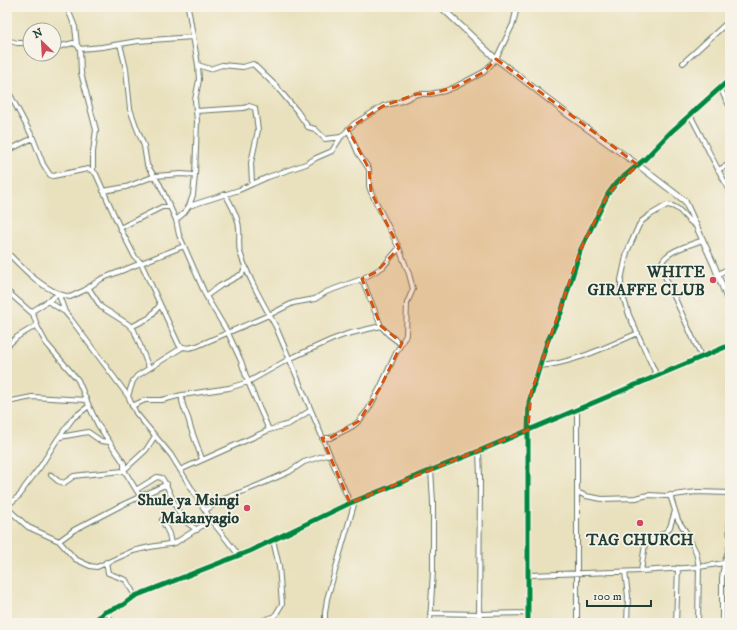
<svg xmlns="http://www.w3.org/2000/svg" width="737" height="630" font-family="'IM FELL DW Pica',serif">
<rect width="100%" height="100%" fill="#f7f3e8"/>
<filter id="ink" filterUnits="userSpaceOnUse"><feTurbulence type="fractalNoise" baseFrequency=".025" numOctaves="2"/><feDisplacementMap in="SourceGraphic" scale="8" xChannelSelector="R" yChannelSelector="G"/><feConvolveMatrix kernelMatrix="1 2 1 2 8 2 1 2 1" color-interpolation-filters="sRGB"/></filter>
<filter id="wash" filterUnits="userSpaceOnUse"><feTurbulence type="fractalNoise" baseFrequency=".012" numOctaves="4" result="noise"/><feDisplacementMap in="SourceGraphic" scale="16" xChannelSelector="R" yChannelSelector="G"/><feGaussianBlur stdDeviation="0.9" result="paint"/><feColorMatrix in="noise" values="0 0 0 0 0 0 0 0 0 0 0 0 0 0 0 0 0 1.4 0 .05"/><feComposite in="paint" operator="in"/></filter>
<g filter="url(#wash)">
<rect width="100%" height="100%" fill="#e9e1be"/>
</g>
<g filter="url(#ink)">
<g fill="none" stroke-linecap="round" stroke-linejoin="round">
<g stroke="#667664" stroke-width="6">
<path id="minor" d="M 67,7 L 75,27 L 77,45
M 7,40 L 17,43 L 30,43
M 120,44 L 126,69 L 130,109 L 136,126 L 144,146 L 147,165 L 160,185 L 176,220 L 179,235 L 184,246 L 206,296 L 228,333 L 241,361 L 248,382 L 269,430
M 54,48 L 73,43 L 77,45 L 80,49 L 81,73 L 96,130 L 93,152 L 93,171
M 80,49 L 102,47 L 138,41 L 193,37
M 683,63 L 730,20
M 198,65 L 210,69 L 222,65 L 243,67 L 253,64 L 276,86 L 297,111 L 308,127 L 315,129 L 325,139 L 341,137
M 720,88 L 730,107
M 7,89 L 33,138 L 43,164 L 50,175 L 53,176 L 88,169 L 93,171 L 96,174 L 120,228 L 135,257 L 141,263 L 179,345 C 185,349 190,348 197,346 L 269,315 L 293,303 L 315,299 L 326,292 L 362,279 L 383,267 L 399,248
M 196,111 L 244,108 L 249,106 L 255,108 L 258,130 L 251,163 L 252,184
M 690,115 C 704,140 715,166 730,191
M 7,151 L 33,138
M 718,170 L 730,164
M 103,191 L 126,187 L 155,176 L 181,174 L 195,175
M 225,194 C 231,204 238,216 239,228 C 240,236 238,244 240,252 C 248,278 263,303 276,327 L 350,503
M 189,206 L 239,190 L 268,177 L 306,164 L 316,158 L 332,151 L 341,137 L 354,124 L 383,106 L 402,101 L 417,94 L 430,94 L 445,91 L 455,87 L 484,72 L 496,59 L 513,24 L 517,7
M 176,220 L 184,213 L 189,206 L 193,195 L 195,175 L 197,121 L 195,100 L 199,80 L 198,65 L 188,7
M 120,228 L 162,207 L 170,207
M 7,252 C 24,270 45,292 70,297 L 85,290 L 101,279 L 184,246
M 719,274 L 730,267
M 362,279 L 381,326 L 388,334 L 401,344
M 88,287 L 101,307 L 128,324 L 134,330 L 149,368
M 7,291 L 33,314 L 38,328 L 46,343 L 78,380 L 89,406 L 73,418 L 57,440 L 40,467 L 24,488 L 20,495 L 7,506
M 59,295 L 65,312
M 206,296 L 220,286 L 242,274 L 246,267
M 49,302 L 65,312 L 70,318 L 128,396 L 136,413 L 171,455 L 211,520 L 237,553
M 31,312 L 59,294
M 131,327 L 149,318 L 160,305
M 7,346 L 17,337 L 37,325
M 701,356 L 663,272 C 662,269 661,266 662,263 C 665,251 693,244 703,240
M 539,366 C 574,363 606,347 638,333
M 657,376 L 629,315 L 621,290 L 621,280 L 627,252 L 639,225 L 642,221 L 650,215 L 667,205 C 682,206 684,220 697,226
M 182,395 C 180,406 189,415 190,426 L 202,459
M 128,396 L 133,381 L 137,376 L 183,347
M 7,402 L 32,397 L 87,400
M 89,406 L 98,425 L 124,463 L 124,470 L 140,496
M 132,406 L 145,400 L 162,400 L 182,395 L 229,388 L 248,382 L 289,359 L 331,340 L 347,334 L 381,326
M 60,437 L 88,432 L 101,441 L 109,442
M 322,438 L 330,438 L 353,426 L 359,421 L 368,410 L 380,388 L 396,353 L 406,335 L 407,303 L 413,289 L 409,274 L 399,248 L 371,192 L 369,186 L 369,169 L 358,153 L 348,129
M 479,451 L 480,477 L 479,623
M 180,470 L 269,430 L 289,424 L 311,410
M 51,475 L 58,481 L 64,483 L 74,476 L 82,475 L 123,471 L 146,450 L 155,436
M 136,490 L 157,477 L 162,478 C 170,489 176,512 184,520 C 188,524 193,527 197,530
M 577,492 L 586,496 L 602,499 L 636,498 L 648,495 L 667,496 L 696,492 L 730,493
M 670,495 L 678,520 L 686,532 L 696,552 L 699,567 L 698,623
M 7,508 L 28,527 L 59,541 L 75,559 L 90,566 L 97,567 L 133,551 L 150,547 L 175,543 L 211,520
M 206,510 L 219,501 L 259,485 L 289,472 L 304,462 L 329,454
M 162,520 L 169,534 L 171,544
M 59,541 L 74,530 L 120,506 L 167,484
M 106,562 L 108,573 L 126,580 L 135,596
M 641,571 L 645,544 L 667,531 L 670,527 L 675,511
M 625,572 L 628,596 L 627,623
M 529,575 L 641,571 L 699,567 L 730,562
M 108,611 L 111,623
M 430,613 L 479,614 L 528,613
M 92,623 L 105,612 L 123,605 L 135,596 L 250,551 L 350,503 L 479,451 L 730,345
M 255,623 L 273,617 L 276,614 L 282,604 L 279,566 L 273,540
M 325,623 L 325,613 L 327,599 L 355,501
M 430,623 L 433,570 L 433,502 L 431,469
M 528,623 L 528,430 L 529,402 L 547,342 L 561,313 L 580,251 L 608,194 L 616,183 L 645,159 L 671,132 L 730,79
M 577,623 L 577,409
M 676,623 L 678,568
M 722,623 L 722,578 L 724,564 L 730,545"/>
</g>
<g stroke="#667664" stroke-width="7">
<path id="tertiary" d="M 441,7 L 496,59 L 516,74 L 571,117 L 638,165 L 685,201 L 714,265 L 730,306
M 730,509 L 730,534"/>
</g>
<use href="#minor" stroke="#fff" stroke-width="4"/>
<use href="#tertiary" stroke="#fff" stroke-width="5"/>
<g stroke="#f7f3e8" stroke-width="8">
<path id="cycleway" d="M 92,623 L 105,612 L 123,605 L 135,596 L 250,551 L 350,503 L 479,451 L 730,345
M 528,623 L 528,430 L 529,402 L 547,342 L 561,313 L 580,251 L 608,194 L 616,183 L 645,159 L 671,132 L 730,79"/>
</g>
<use href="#cycleway" stroke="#00873e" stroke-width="5"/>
</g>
</g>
<path fill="#d45610" fill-opacity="0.2" stroke="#d45610" stroke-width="3" stroke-dasharray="8 5" stroke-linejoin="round" d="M 496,59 L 638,165 L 608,194 L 580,251 L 531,393 L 528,430 L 350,503 L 322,438 L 330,438 L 359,421 L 380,388 L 402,343 L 381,326 L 362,279 L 376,272 L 399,248 L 371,192 L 369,169 L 348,129 L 383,106 L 417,94 L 430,94 L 455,87 L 484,72 Z"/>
<g fill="#d1495b" stroke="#f7f3e8" stroke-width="1.5">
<circle cx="713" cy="280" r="4"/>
<circle cx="247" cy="508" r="4"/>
<circle cx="640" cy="523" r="4"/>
</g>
<g text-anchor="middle" stroke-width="3.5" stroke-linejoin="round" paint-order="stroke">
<g font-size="16" font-weight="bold" fill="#1f3d34" stroke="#f7f3e8" text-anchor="end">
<text x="705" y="277">WHITE<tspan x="705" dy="18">GIRAFFE CLUB</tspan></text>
<text x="239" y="505">Shule ya Msingi<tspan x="239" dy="18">Makanyagio</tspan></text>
<text x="640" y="545" text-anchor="middle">TAG CHURCH</text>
</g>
</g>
<rect width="737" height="630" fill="none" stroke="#f7f3e8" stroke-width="24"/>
<g transform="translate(42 42) rotate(335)"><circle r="19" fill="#f7f3e8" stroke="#a1aaa0"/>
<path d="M0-3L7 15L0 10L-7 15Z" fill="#d1495b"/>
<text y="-6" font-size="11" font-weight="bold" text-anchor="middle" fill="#1f3d34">N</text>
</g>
<path d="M587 600v6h64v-6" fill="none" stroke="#1f3d34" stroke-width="2"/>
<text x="593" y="600" font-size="12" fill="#1f3d34" stroke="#f7f3e8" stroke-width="3" paint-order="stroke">100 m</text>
</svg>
